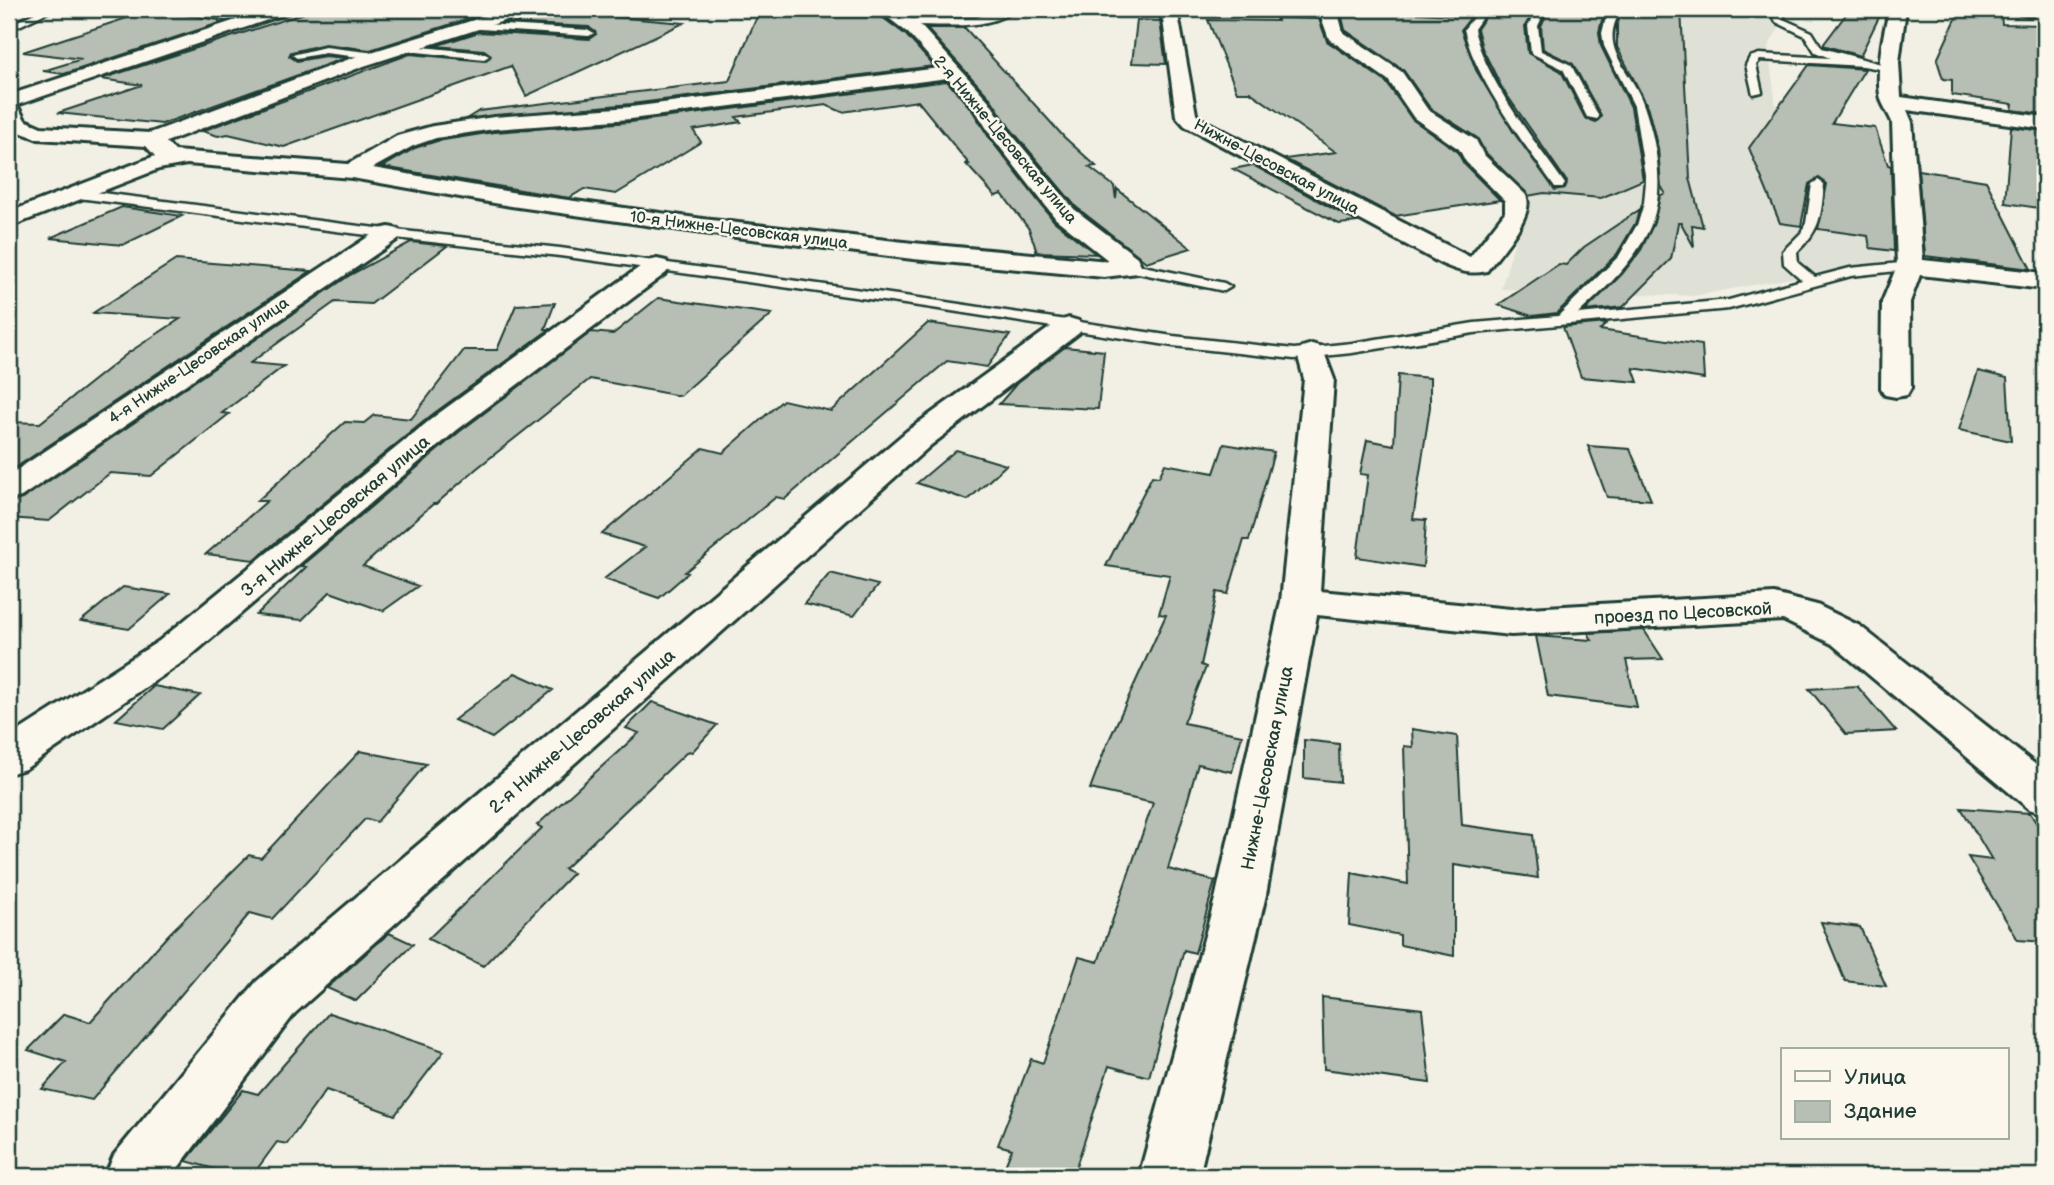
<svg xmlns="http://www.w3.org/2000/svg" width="2054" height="1185" font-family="'Balsamiq Sans',sans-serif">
<rect width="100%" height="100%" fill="#f2f0e5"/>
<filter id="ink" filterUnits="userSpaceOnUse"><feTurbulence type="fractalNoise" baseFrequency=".0143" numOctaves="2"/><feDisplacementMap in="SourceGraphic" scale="14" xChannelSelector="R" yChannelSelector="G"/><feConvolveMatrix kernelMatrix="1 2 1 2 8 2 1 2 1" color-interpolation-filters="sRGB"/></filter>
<g filter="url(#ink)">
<path fill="#e0e1d6" d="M 1393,9 L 1790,9 L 1768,47 L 1779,128 L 1886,172 L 1891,260 L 1694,296 L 1501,289 L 1536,166 L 1428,93 Z"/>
<path fill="#b7beb3" stroke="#1f3d34" stroke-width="2" d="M 317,9 L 476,9 L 477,16 L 370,50 L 325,44 L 291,52 L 289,56 L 297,61 L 325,56 L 345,58 L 162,124 L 58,113 L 142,85 L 101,79 Z
M 1340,9 L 1454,15 L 1460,9 L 1477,9 L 1461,30 L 1476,70 L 1514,133 L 1555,190 L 1565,188 L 1567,182 L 1502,88 L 1482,48 L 1477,29 L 1491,9 L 1535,9 L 1525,26 L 1528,53 L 1561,71 L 1585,118 L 1596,122 L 1601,116 L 1573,64 L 1543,49 L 1541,26 L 1549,9 L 1611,9 L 1602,20 L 1599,32 L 1601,46 L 1631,107 L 1643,180 L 1601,198 L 1544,193 L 1528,196 L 1485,152 L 1477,138 L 1430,108 L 1403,70 L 1345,30 Z
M 1625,9 L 1681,9 L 1690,178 L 1703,227 L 1692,225 L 1694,247 L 1681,223 L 1678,223 L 1671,259 L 1623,307 L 1585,311 L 1622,274 L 1641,250 L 1654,223 L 1660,196 L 1665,193 L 1661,186 L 1658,148 L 1647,105 L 1617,47 L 1617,24 Z
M 1850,9 L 1883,9 L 1860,56 L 1823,45 Z
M 151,10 L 226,21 L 64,74 L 43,71 L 82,59 L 23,52 Z
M 948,10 L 954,16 L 911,16 L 905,12 Z
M 1960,10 L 2001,15 L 2002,24 L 2045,25 L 2045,114 L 2012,110 L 2013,104 L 1952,95 L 1952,80 L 1943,79 L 1937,60 Z
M 545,11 L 684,23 L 526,96 L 511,66 L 284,147 L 228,134 L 218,136 L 202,131 L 410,54 L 485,61 L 491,55 L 484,50 L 435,46 L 479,32 L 589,39 L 596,34 L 589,27 L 508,23 L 516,23 Z
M 796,16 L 882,17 L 906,35 L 934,66 L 631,104 L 466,119 L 479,111 L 729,81 L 757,17 Z
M 1276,18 L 1319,19 L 1327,41 L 1386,82 L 1412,119 L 1457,151 L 1464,164 L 1500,200 L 1395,216 L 1285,159 L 1336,152 L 1250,92 L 1237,92 L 1208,20 L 1277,21 Z
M 1137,20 L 1160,21 L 1166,64 L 1132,63 Z
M 926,28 L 965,28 L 1064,137 L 1096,166 L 1089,167 L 1114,186 L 1116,199 L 1117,189 L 1191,248 L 1146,262 L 1076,207 L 1010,128 L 991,99 Z
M 1809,65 L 1865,69 L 1832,123 L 1875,128 L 1888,165 L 1891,166 L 1894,251 L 1870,248 L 1868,236 L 1818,229 L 1827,184 L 1819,178 L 1809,184 L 1801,226 L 1780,223 L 1749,148 Z
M 947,81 L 972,110 L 990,139 L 1054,221 L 1096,254 L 1037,252 L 1029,229 L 1002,194 L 995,196 L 966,164 L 969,164 L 918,101 L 842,112 L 826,105 L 736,117 L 741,122 L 693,130 L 701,142 L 616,194 L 584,189 L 569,198 L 383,167 L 415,148 L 437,141 L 494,132 L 631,122 Z
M 2011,127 L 2045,131 L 2045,209 L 2005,203 Z
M 1253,165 L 1357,222 L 1339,224 L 1233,169 Z
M 1918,170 L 1986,181 L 2031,269 L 1925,256 Z
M 122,207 L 182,216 L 123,245 L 50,238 Z
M 1639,210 L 1636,222 L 1617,254 L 1557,313 L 1532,316 L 1498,305 L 1559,264 L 1566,265 L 1584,247 Z
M 411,242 L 447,246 L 371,304 L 335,302 L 250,363 L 284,366 L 222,413 L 229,414 L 151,476 L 110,473 L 49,521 L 9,518 L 9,502 L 22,499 L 350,275 Z
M 176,260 L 311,271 L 9,472 L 9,422 L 40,423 L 128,353 L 180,319 L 93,313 Z
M 658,298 L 772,314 L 680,396 L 590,379 L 476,469 L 436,504 L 433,504 L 363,566 L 418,586 L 383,611 L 330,592 L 302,620 L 256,615 L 306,567 L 301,566 L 459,432 L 591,332 L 613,334 Z
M 555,303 L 545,329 L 550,329 L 433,414 L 254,560 L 206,554 L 267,501 L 257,501 L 345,422 L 364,423 L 374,415 L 411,419 L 464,350 L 497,350 L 516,305 Z
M 928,323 L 1010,335 L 987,367 L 947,361 L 785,499 L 776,497 L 685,572 L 688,573 L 659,598 L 604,579 L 645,547 L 602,534 L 703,448 L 723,453 L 783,400 L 831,411 Z
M 1607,323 L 1600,330 L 1702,345 L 1704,379 L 1633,368 L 1638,382 L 1581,377 L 1563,327 Z
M 1065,347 L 1104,351 L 1098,409 L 999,404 L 1017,383 Z
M 1978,371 L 2007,378 L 2011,441 L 1959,430 Z
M 1398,375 L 1430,378 L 1430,407 L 1413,519 L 1426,520 L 1423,567 L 1357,557 L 1368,475 L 1360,474 L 1367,440 L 1394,445 Z
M 1224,444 L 1274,452 L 1249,540 L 1244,540 L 1228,594 L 1217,592 L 1201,665 L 1206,667 L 1184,723 L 1242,735 L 1232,772 L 1198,764 L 1168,869 L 1215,881 L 1195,953 L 1184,950 L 1149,1077 L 1109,1066 L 1073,1176 L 1001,1176 L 1012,1149 L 998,1145 L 1031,1059 L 1043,1063 L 1079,957 L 1098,962 L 1153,803 L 1090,789 L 1105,749 L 1166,615 L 1159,614 L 1170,575 L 1106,566 L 1152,476 L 1159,477 L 1165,464 L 1214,473 Z
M 1588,446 L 1630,449 L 1651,500 L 1607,497 Z
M 956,450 L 1006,465 L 968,500 L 917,483 Z
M 830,573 L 878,585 L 854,616 L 804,604 Z
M 123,587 L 170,594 L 129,629 L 81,621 Z
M 1644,630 L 1663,659 L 1626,660 L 1637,707 L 1548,696 L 1536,636 L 1592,640 L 1588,633 Z
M 515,673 L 553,690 L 492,738 L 454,720 Z
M 154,686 L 200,695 L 163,729 L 116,720 Z
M 1857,686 L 1896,731 L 1846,734 L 1809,689 Z
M 652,702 L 717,725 L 692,752 L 688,751 L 564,869 L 573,873 L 483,966 L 428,939 L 542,828 L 537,825 L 639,733 L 626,728 Z
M 1412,729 L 1457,736 L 1462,825 L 1533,835 L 1538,878 L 1454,865 L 1454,956 L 1400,945 L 1400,935 L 1349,925 L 1352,873 L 1408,884 L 1404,746 L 1413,747 Z
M 1304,740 L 1339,744 L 1340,782 L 1304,778 Z
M 360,751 L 426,764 L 377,822 L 365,819 L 272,919 L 250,913 L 92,1100 L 42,1089 L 66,1062 L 28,1050 L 64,1014 L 90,1022 L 169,934 L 249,855 L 261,858 Z
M 1961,808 L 2030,813 L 2045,837 L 2045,942 L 2018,940 L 1968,857 L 1992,860 Z
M 1821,922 L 1860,927 L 1886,986 L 1845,981 Z
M 389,933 L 413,944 L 356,1001 L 327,988 Z
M 1322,997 L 1422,1009 L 1430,1083 L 1324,1069 Z
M 329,1013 L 444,1051 L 395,1115 L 326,1090 L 287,1144 L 277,1142 L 252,1176 L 239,1176 L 186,1161 L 243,1090 L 258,1094 Z"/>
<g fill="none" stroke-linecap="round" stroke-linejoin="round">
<g stroke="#1f3d34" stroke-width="5">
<path id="service" d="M 43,9 L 54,9 L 9,31 L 9,25 Z
M 791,9 L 890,9 L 892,11 L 888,14 L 795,13 Z
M 1005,9 L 1015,9 C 988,32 938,24 904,25 L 899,22 L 904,19 L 975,18 Z
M 1246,9 L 1328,11 L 1332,14 L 1328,17 L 1243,14 L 1243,10 Z
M 1480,9 L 1488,9 L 1474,29 C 1485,80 1535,141 1565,184 L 1563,187 L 1555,187 C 1525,145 1475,79 1464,29 Z
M 1538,9 L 1546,9 L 1538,26 L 1541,51 L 1571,65 L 1599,117 L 1597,119 L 1587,117 L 1563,69 L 1531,53 L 1528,26 Z
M 1614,9 L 1622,9 C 1595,49 1633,70 1644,106 C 1656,141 1665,187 1652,222 C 1638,259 1606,288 1578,314 L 1729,300 L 1802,280 L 1784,264 L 1783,251 L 1801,233 L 1806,223 L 1812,184 L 1818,180 L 1824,184 C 1821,216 1821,229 1797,252 L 1798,263 L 1815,277 L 1850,268 L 1910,262 L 1917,266 L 1915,269 L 1851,276 L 1729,309 L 1474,333 L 1352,353 L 1294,359 L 1173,346 L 926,307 L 560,256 L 359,234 L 71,197 L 65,193 L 71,189 L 359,226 L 560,248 L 926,299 L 1173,336 L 1294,349 L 1352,343 L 1474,323 L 1558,316 L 1619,256 L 1638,223 L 1644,203 L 1646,181 L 1634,106 L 1604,46 L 1602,33 L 1605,21 Z
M 1779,9 L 1787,9 L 1783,19 L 1812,32 L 1822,48 L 1896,68 L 1891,71 L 1863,66 L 1760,60 L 1756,65 L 1762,92 L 1753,94 L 1746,65 L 1750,57 L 1759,54 L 1830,58 L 1815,52 L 1805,36 L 1776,22 L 1773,16 Z
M 468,23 L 589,30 L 594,33 L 589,36 L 465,28 L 465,24 Z
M 401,45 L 484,53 L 489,56 L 484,59 L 398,50 L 398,46 Z
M 325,47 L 376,53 L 381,56 L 376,59 L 325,53 L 297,58 L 292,55 Z
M 1129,263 L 1224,283 L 1231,287 L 1224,291 L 1124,270 L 1122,267 Z"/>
</g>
<g stroke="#1f3d34" stroke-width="6">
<path id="minor" d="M 269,9 L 293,9 L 291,12 L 17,105 L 25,120 L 41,127 L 150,133 L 352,58 L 509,9 L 533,9 L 531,12 L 364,66 L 166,142 L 175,151 L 348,164 L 397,136 L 433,126 L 494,117 L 631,107 L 939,68 L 908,33 L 877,9 L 895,9 L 920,25 L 989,101 L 1008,130 L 1074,209 L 1137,257 L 1142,267 L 1138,273 L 1104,277 L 913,259 L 703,233 L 511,206 L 352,178 L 187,164 L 159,169 L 9,227 L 9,212 L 155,156 L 146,146 L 38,139 L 9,128 L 9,95 ZM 948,78 L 974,108 L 992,137 L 1056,219 L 1109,261 L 913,243 L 703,219 L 511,192 L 373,168 L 413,146 L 436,138 L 494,129 L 631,119 Z
M 1155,9 L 1171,9 L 1179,20 L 1196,114 L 1199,118 L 1470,257 L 1505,212 L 1505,201 L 1466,162 L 1459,149 L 1414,118 L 1388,80 L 1329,39 L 1320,14 L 1321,9 L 1337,9 L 1343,32 L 1402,72 L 1428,110 L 1476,140 L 1483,154 L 1525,194 C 1538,213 1499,254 1487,271 C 1469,275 1459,271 1442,264 L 1185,126 L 1176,116 L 1163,20 Z
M 1890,9 L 1906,9 L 1899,62 L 1901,97 L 2045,117 L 2045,129 L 1907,110 L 1912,122 L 1923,260 L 2045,273 L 2045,289 L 1920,275 L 1910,302 L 1911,388 L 1907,395 L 1896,397 L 1885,395 L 1881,388 L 1882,302 L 1897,266 L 1892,122 C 1889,115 1885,109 1882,102 C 1874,81 1883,31 1890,9 Z
M 2012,9 L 2045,9 L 2045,17 L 2020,14 Z
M 389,227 L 398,229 L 401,234 L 398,239 L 21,497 L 9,500 L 9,475 L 380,229 Z
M 657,259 L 666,261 L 670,267 L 666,273 L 457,430 L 187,659 L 25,769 L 9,774 L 9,737 L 159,641 L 435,416 L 648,261 Z
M 1069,318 L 1079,321 L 1083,327 L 1079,333 L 931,445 L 295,1013 L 172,1176 L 105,1176 L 114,1155 L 257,981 L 907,431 L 1059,321 Z
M 1312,344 L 1322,347 L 1334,379 L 1320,591 L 1511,609 L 1774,594 L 1817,605 L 1860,626 L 2045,772 L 2045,814 L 2029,809 L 1832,644 L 1783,620 L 1511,635 L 1317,615 L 1266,895 L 1199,1176 L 1139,1176 L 1216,895 L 1281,601 L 1304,379 L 1297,353 L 1302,347 Z"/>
</g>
<use href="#service" fill="#fbf7ec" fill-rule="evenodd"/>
<use href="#minor" fill="#fbf7ec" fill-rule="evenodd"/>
</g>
</g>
<g text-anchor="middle" stroke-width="5" stroke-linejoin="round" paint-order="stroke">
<g font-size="16" fill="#1f3d34" stroke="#fbf7ec">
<text transform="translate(1006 139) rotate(50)" y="6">2-я Нижне-Цесовская улица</text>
<text transform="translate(1277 166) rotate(28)" y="6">Нижне-Цесовская улица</text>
<text transform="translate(739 229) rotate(7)" y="6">10-я Нижне-Цесовская улица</text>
<text transform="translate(198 360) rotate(-34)" y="6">4-я Нижне-Цесовская улица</text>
</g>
<g font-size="18" fill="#1f3d34" stroke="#fbf7ec">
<text transform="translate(335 516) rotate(-40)" y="6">3-я Нижне-Цесовская улица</text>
<text transform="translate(1683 613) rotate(-3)" y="6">проезд по Цесовской</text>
<text transform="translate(582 731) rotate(-41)" y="6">2-я Нижне-Цесовская улица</text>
<text transform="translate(1267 768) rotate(-79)" y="6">Нижне-Цесовская улица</text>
</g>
</g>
<rect width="2054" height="1185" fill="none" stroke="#fbf7ec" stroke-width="35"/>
<rect x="18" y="18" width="2019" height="1150" fill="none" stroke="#1f3d34" stroke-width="2.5" filter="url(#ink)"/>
<rect x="1781" y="1048" width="228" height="91" fill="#fbf7ec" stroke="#a3ada2" stroke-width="2"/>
<rect x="1795" y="1071" width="35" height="10" fill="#fbf7ec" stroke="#a3ada2" stroke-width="2"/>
<text x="1844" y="1084" font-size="21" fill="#1f3d34">Улица</text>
<rect x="1795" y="1101" width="35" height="21" fill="#b7beb3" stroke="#a3ada2" stroke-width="2"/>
<text x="1844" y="1118" font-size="21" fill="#1f3d34">Здание</text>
</svg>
